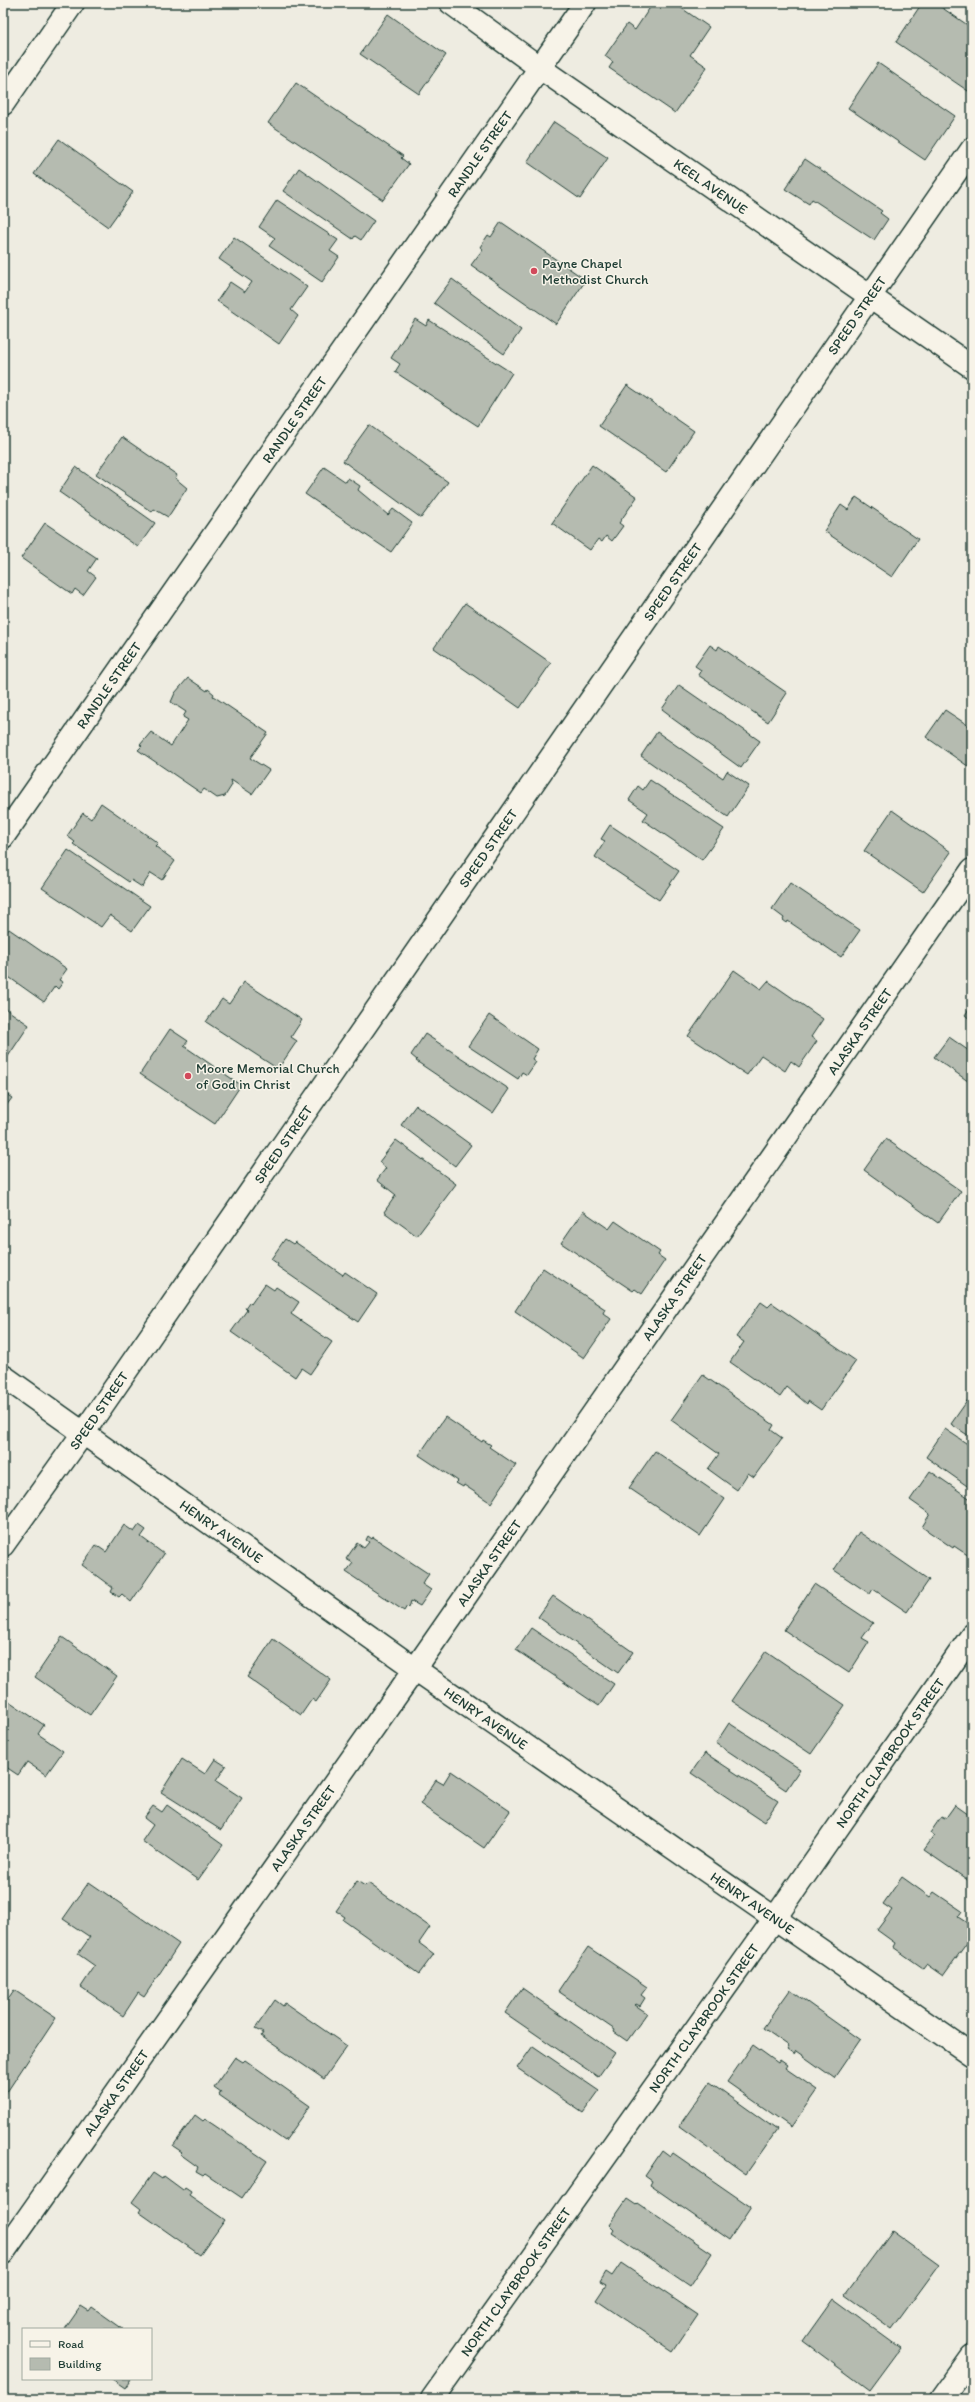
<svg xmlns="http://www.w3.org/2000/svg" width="975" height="2402" font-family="Itim,sans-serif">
<rect width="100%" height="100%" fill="#eeece1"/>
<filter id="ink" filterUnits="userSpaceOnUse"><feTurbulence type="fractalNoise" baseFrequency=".025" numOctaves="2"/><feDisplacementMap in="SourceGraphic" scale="8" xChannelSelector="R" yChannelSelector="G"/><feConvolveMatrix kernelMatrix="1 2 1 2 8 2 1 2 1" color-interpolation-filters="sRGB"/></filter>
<g filter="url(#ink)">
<path fill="#b5bbb0" stroke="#1f3d34" d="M 653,3 L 674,3 L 709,27 L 690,55 L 707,67 L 675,113 L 609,68 L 613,62 L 605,56 L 627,24 L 635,30 Z
M 922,3 L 935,3 L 972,28 L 971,93 L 896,42 Z
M 388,14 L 446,55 L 419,94 L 360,54 Z
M 878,63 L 955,116 L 925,160 L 848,108 Z
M 296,83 L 403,156 L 401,158 L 409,164 L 383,200 L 268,123 Z
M 554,122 L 608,158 L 580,199 L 527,162 Z
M 59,139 L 133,192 L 108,227 L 34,174 Z
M 805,159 L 882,211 L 880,213 L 888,219 L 874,240 L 812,199 L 809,204 L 785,189 Z
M 299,168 L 374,221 L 361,240 L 355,236 L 353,239 L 283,191 Z
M 277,200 L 338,240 L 330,251 L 339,257 L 322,282 L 269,246 L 275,238 L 259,227 Z
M 501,222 L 586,280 L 556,324 L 471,265 L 483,249 L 480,247 L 488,235 L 491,237 Z
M 234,237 L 307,287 L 291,310 L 298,316 L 279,344 L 217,301 L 230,282 L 245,292 L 252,282 L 219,259 Z
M 452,279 L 521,330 L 504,354 L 434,303 Z
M 415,319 L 426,326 L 429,320 L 512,373 L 478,426 L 395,372 L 400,364 L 391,358 Z
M 627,385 L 694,431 L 666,472 L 599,426 Z
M 369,425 L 448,482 L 421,518 L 343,461 Z
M 122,437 L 177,475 L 175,478 L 187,488 L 168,517 L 154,509 L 152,512 L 96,474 Z
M 592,465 L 637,497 L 619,523 L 623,526 L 612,541 L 606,536 L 602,542 L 598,539 L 590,550 L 552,523 Z
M 76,467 L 155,523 L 138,547 L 59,492 Z
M 324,467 L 346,482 L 348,478 L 360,486 L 358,490 L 388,515 L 393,509 L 412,523 L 391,552 L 305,494 Z
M 856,497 L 918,539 L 892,577 L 824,531 L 841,505 L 848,510 Z
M 45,523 L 97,558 L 88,571 L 96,577 L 83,595 L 75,589 L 72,594 L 21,558 Z
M 465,603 L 551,663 L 520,708 L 434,648 Z
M 710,645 L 717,650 L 719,646 L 787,693 L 768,722 L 698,675 L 701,670 L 695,666 Z
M 188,678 L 207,691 L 208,689 L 214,694 L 213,696 L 268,733 L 250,758 L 269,770 L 252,794 L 231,780 L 232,785 L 225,796 L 217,798 L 204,789 L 201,793 L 138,750 L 142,746 L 140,745 L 151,732 L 171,746 L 188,720 L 183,717 L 186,712 L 171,702 L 175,693 Z
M 679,685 L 760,741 L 741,768 L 669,716 L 670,715 L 662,709 Z
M 945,710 L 972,728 L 972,769 L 926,737 Z
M 657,732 L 723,778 L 727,771 L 749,786 L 728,817 L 641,756 Z
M 650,780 L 724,829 L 702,860 L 643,820 L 648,813 L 629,800 L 638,786 L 643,790 Z
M 101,803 L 158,843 L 155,846 L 175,861 L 162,880 L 151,873 L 142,887 L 131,880 L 129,882 L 73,844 L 75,842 L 67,836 L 83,813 L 91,819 Z
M 892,810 L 951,852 L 923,892 L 864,851 Z
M 610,825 L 679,871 L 659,900 L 595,857 L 605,841 L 601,839 Z
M 68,850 L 150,906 L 132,931 L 110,915 L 101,927 L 42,888 Z
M 790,883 L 860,930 L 841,957 L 788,921 L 787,923 L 783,920 L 784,918 L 772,909 Z
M 9,929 L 67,969 L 59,980 L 63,982 L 58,989 L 55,986 L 44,1002 L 3,973 L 3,937 Z
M 734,970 L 761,989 L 768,981 L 823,1019 L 811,1037 L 817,1041 L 799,1067 L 791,1061 L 785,1071 L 761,1055 L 747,1075 L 688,1036 Z
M 244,982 L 302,1020 L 291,1037 L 297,1041 L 278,1069 L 206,1022 L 222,999 L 229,1004 Z
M 972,1005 L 972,1021 L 965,1015 Z
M 3,1007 L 29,1025 L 3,1064 Z
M 489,1015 L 538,1049 L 532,1059 L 536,1062 L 527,1075 L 522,1072 L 518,1079 L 468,1046 Z
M 170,1029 L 188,1041 L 184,1046 L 241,1085 L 215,1124 L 140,1074 Z
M 425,1034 L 509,1089 L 493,1113 L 416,1061 L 417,1060 L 411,1055 Z
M 949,1037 L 972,1053 L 972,1084 L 934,1057 Z
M 3,1092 L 12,1098 L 3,1110 Z
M 416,1105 L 471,1145 L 455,1166 L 401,1125 Z
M 886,1139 L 961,1191 L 938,1223 L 864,1170 Z
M 396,1140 L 456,1184 L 417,1236 L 384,1212 L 396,1195 L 377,1180 L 386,1168 L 379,1162 Z
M 583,1211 L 609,1229 L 615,1221 L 660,1252 L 658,1255 L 665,1260 L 642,1294 L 635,1289 L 633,1291 L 561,1243 Z
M 285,1239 L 293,1244 L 295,1242 L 343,1275 L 345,1272 L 377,1294 L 358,1322 L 277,1266 L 278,1264 L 271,1259 Z
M 543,1268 L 605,1309 L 603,1313 L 611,1319 L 584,1358 L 515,1311 Z
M 265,1284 L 274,1290 L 276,1287 L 299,1302 L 291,1314 L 332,1342 L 310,1374 L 301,1368 L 295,1377 L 231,1332 L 247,1310 L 245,1308 L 249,1302 L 251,1304 Z
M 761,1302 L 768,1307 L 772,1303 L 856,1361 L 821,1410 L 808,1401 L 807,1404 L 787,1387 L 780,1397 L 730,1362 L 744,1342 L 736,1337 Z
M 703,1375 L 774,1425 L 771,1430 L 782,1438 L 754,1477 L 748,1473 L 737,1490 L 708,1469 L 719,1454 L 671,1420 Z
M 972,1394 L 972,1438 L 951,1424 Z
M 445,1417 L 482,1442 L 483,1440 L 491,1445 L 489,1447 L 516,1465 L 491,1503 L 464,1485 L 463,1487 L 456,1483 L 458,1481 L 419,1455 Z
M 945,1429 L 972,1447 L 972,1485 L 970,1488 L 926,1457 Z
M 655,1451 L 725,1499 L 700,1536 L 629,1488 Z
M 930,1471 L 972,1500 L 972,1551 L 969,1556 L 954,1546 L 953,1548 L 922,1527 L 930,1514 L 910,1500 Z
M 124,1525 L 134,1532 L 139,1525 L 146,1530 L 141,1537 L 164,1554 L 131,1602 L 122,1594 L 119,1597 L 111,1592 L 113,1588 L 82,1565 L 96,1545 L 106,1552 Z
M 859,1532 L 929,1580 L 907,1612 L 873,1589 L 870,1594 L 834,1570 Z
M 368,1536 L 372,1539 L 373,1537 L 429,1574 L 422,1584 L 431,1590 L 420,1606 L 411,1601 L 409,1608 L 407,1606 L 404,1611 L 346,1572 L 353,1563 L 346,1559 L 357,1543 L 364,1548 L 369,1542 L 366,1540 Z
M 814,1584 L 873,1623 L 862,1638 L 869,1642 L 849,1673 L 784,1630 Z
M 553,1596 L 633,1652 L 618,1673 L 538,1617 Z
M 531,1628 L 614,1684 L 599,1706 L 516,1650 Z
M 62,1637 L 117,1676 L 90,1715 L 35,1677 Z
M 273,1639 L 331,1680 L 316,1702 L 312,1699 L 301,1715 L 247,1677 Z
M 766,1651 L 845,1705 L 811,1754 L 732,1701 Z
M 3,1697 L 44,1725 L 38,1734 L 63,1751 L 46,1775 L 27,1762 L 18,1775 L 3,1765 Z
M 729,1723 L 800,1769 L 786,1790 L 716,1743 Z
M 705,1753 L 778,1801 L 764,1822 L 691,1773 Z
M 182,1759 L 205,1774 L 215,1759 L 226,1766 L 216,1781 L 242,1798 L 221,1830 L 161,1792 Z
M 451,1771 L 510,1811 L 484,1848 L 420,1804 L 436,1780 L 443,1784 Z
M 167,1805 L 223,1845 L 198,1880 L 142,1841 L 153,1825 L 144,1818 L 153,1806 L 162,1812 Z
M 955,1805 L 972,1817 L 972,1883 L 924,1850 L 934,1836 L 930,1833 L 941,1817 L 945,1819 Z
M 902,1877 L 930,1897 L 934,1892 L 962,1911 L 958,1917 L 972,1926 L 966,1937 L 969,1940 L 943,1976 L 926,1964 L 923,1968 L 893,1947 L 895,1943 L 877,1930 L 892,1910 L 883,1904 Z
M 357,1881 L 365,1886 L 368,1883 L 430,1927 L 419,1943 L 434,1954 L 419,1974 L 343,1920 L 345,1917 L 336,1911 Z
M 89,1882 L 179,1944 L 144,1997 L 138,1993 L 123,2016 L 81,1987 L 95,1966 L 78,1954 L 90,1937 L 63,1919 Z
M 588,1947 L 647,1987 L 641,1995 L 645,1998 L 640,2006 L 636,2004 L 635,2005 L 647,2013 L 627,2041 L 614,2032 L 615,2030 L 558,1991 Z
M 522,1988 L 615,2053 L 598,2077 L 505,2013 Z
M 14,1990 L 56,2018 L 3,2098 L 3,2006 Z
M 790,1990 L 860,2040 L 834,2078 L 796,2051 L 794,2054 L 787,2049 L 789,2046 L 763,2028 Z
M 275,2000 L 283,2006 L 285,2003 L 347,2046 L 324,2079 L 261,2036 L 263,2033 L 255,2029 Z
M 753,2045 L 778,2063 L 780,2060 L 787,2065 L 785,2068 L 817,2090 L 791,2127 L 727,2082 Z
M 533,2046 L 599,2091 L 583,2113 L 517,2068 Z
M 235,2057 L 243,2062 L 245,2060 L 310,2106 L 285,2141 L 219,2095 L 221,2092 L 214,2087 Z
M 710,2082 L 777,2130 L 746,2174 L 679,2126 Z
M 195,2115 L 203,2121 L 205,2119 L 267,2161 L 242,2198 L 205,2173 L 203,2175 L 196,2171 L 198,2167 L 180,2154 L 182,2152 L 173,2146 Z
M 662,2151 L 670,2157 L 673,2153 L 751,2207 L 729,2240 L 650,2185 L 652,2181 L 645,2176 Z
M 153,2173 L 162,2179 L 164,2176 L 183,2190 L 185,2187 L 191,2191 L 189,2195 L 225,2220 L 200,2255 L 139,2212 L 141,2209 L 132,2202 Z
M 627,2199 L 636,2205 L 638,2203 L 712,2253 L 690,2286 L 612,2233 L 614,2230 L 609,2225 Z
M 892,2231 L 939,2265 L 892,2329 L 845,2295 Z
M 621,2263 L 698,2315 L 673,2352 L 596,2300 L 606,2285 L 600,2282 L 606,2272 L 612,2276 Z
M 833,2299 L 900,2348 L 869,2390 L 803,2341 Z
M 81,2306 L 89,2311 L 92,2307 L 123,2329 L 65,2329 Z
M 112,2379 L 131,2379 L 125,2388 Z"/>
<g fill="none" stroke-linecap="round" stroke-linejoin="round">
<g stroke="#1f3d34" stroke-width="25">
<g id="minor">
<path id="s1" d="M 451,3 L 540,68 L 972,367"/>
<path d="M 3,104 L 73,3"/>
<path id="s2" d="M 3,837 L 585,3"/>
<path id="s3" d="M 3,1376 L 415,1669 L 972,2055"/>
<path id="s4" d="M 3,1545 L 84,1432 L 972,149"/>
<path id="s5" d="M 3,2253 L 415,1669 L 972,870"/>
<path id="s6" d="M 432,2399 L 775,1918 L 972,1635"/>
<path d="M 941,2399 L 972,2356"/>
</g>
</g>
<use href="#minor" stroke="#f7f3e8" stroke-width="22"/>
</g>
</g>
<g fill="#d1495b" stroke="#f7f3e8" stroke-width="1.5">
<circle cx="534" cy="271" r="4"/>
<circle cx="188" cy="1076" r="4"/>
</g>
<g text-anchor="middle" stroke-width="3" stroke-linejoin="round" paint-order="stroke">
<g font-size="14" fill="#1f3d34" stroke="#f7f3e8">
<text dy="5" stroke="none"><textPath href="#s2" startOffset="833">RANDLE STREET</textPath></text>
<text dy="5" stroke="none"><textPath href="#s1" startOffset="318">KEEL AVENUE</textPath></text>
<text dy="5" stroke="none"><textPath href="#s4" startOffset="1497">SPEED STREET</textPath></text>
<text dy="5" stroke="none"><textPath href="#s2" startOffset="509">RANDLE STREET</textPath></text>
<text dy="5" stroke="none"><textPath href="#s4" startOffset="1173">SPEED STREET</textPath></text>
<text dy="5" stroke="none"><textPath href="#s2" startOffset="185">RANDLE STREET</textPath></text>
<text dy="5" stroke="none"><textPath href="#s4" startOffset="849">SPEED STREET</textPath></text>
<text dy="5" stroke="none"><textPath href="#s5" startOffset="1492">ALASKA STREET</textPath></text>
<text dy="5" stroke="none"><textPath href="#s4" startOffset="489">SPEED STREET</textPath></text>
<text dy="5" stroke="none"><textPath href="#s5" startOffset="1168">ALASKA STREET</textPath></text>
<text dy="5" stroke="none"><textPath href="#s4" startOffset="165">SPEED STREET</textPath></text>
<text dy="5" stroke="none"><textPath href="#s3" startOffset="268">HENRY AVENUE</textPath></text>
<text dy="5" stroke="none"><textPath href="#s5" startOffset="844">ALASKA STREET</textPath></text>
<text dy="5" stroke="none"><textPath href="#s3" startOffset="592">HENRY AVENUE</textPath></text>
<text dy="5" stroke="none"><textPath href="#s6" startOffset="792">NORTH CLAYBROOK STREET</textPath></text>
<text dy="5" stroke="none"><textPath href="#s5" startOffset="520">ALASKA STREET</textPath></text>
<text dy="5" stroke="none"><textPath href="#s3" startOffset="916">HENRY AVENUE</textPath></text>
<text dy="5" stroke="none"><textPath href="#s6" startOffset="468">NORTH CLAYBROOK STREET</textPath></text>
<text dy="5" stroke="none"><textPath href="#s5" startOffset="196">ALASKA STREET</textPath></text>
<text dy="5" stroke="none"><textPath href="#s6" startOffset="144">NORTH CLAYBROOK STREET</textPath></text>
</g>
<g font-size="14" fill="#1f3d34" stroke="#f7f3e8" text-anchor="start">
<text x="542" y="268">Payne Chapel<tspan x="542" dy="16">Methodist Church</tspan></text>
<text x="196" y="1073">Moore Memorial Church<tspan x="196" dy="16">of God in Christ</tspan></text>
</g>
</g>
<rect width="975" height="2402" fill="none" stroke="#f7f3e8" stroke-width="16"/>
<rect x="8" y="8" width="959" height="2386" fill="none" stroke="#1f3d34" stroke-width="1.5" filter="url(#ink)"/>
<rect x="22" y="2328" width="130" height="52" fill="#f7f3e8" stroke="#a1aaa0"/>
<rect x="30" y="2341" width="20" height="6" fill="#f7f3e8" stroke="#a1aaa0"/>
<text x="58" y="2348" font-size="12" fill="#1f3d34">Road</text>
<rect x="30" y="2358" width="20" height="12" fill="#b5bbb0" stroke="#a1aaa0"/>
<text x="58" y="2368" font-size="12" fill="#1f3d34">Building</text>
</svg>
